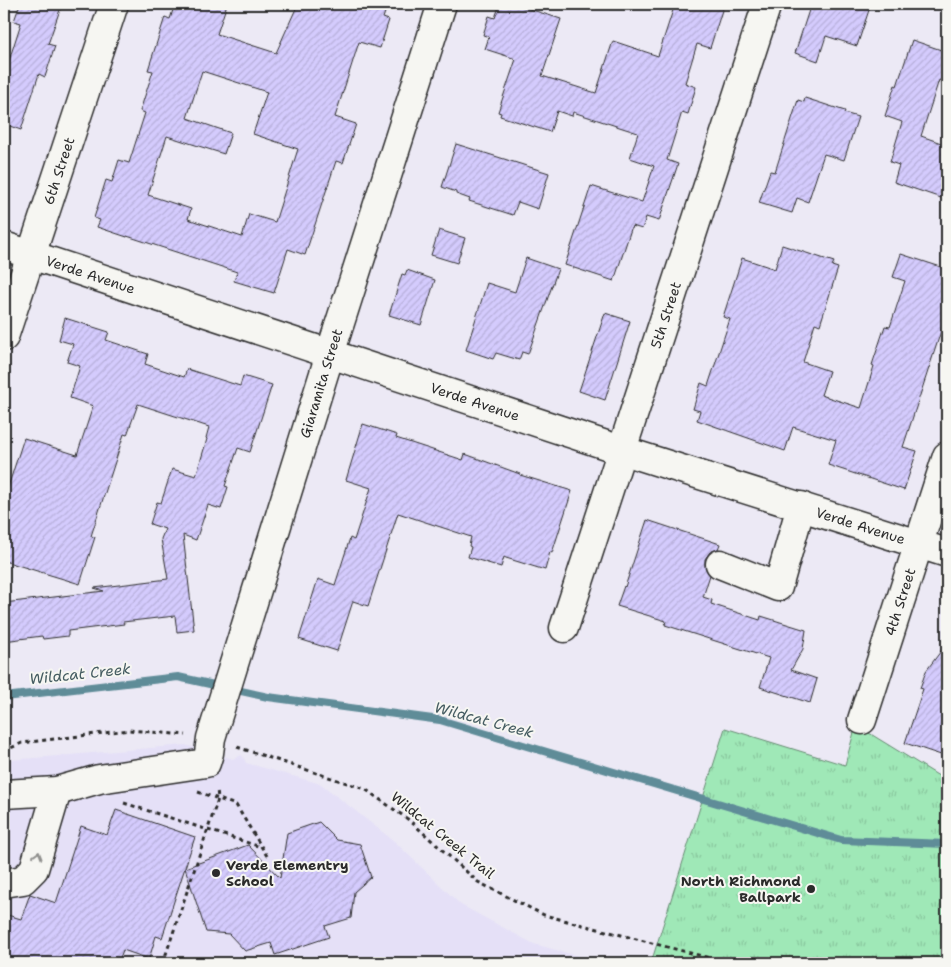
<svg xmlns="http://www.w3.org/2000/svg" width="951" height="967" font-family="'Shantell Sans',sans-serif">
<defs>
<pattern id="park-tufts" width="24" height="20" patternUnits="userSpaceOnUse" patternTransform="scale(1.25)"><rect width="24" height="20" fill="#9fe8b7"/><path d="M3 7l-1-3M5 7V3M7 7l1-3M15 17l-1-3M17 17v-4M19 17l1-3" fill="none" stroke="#89c79e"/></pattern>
<pattern id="building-hatch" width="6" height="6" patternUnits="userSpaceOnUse" patternTransform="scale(1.25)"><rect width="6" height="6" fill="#d4cbfd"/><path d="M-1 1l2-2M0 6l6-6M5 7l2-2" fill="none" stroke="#b6aed9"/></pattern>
</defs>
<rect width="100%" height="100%" fill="#ece9f5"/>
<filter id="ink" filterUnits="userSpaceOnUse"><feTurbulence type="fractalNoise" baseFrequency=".02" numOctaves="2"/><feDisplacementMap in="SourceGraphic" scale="10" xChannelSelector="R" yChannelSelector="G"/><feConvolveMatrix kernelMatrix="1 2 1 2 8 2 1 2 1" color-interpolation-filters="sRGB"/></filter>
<g filter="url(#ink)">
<path fill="#e5e0f7" d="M 185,745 L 233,759 L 242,755 L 246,763 L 321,784 L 394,841 L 461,905 L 534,944 L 604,963 L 4,963 L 4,766 L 11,760 Z"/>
<path fill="url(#park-tufts)" stroke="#658a71" d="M 856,725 L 947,781 L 947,963 L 651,963 L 725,728 L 845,765 Z"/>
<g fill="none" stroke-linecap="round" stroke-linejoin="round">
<path stroke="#5f8c98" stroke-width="8" d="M 4,697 L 178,677 L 268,697 L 440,720 L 841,840 L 947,844"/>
</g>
<path fill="url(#building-hatch)" stroke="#2b2b2b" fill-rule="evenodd" d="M 20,4 L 62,4 L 48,44 L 55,46 L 45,77 L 39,74 L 21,130 L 4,124 L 4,76 L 21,23 L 14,21 Z
M 175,4 L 227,4 L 217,34 L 276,53 L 298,4 L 388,4 L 383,18 L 389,20 L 380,48 L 359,42 L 335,117 L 356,124 L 343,163 L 336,161 L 305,255 L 288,249 L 274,293 L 234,281 L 237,272 L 228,269 L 127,236 L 127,237 L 97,227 L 100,220 L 94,218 L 106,180 L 112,182 L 119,160 L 129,163 L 145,113 L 140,111 L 153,71 L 148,70 L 165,17 L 170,19 ZM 202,71 L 267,92 L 253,134 L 298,149 L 275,222 L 249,214 L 242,237 L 188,219 L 191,209 L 148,195 L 167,136 L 224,154 L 231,133 L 187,118 Z
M 500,4 L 513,4 L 561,19 L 542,76 L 596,93 L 613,41 L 658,56 L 675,4 L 724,4 L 710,48 L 697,44 L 685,83 L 696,87 L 688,114 L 682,112 L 667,160 L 678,164 L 659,221 L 646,217 L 642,229 L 632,226 L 614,281 L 565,265 L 591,186 L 642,202 L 654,166 L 630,158 L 638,133 L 573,112 L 572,116 L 557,111 L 550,132 L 500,116 L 501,113 L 498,112 L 516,59 L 485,49 L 489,37 L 483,35 L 489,16 L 495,18 Z
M 811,4 L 871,4 L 857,46 L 826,36 L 818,61 L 795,53 Z
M 912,40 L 947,52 L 947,83 L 939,80 L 921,136 L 947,145 L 947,200 L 894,182 L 899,165 L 890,162 L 902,122 L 885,116 L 895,85 L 897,86 Z
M 805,98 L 845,111 L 844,113 L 858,117 L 844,160 L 824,154 L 808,202 L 797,198 L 792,213 L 759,203 L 770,171 L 775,172 L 798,100 L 804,102 Z
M 456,144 L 549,173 L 538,209 L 518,202 L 513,215 L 469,201 L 470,199 L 456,194 L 456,192 L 442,187 Z
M 439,230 L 465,238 L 457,263 L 431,255 Z
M 782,245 L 834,262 L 832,266 L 838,268 L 820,325 L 815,323 L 803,362 L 829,371 L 821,395 L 861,408 L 874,366 L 872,365 L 885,326 L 890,327 L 905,281 L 893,277 L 901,254 L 947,269 L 947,313 L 903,447 L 917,451 L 904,490 L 828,465 L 836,440 L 793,427 L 785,451 L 697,420 L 700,411 L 693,409 L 701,383 L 708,386 L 730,319 L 723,317 L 742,258 L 775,269 Z
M 526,258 L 558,269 L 528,354 L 522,352 L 519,360 L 496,353 L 493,359 L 466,350 L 487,283 L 515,292 Z
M 407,270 L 435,280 L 421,325 L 389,315 L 402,274 L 405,275 Z
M 605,313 L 630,321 L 605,400 L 579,391 Z
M 65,318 L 109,332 L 106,340 L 148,354 L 145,364 L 184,377 L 187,369 L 240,386 L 243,376 L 272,385 L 250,452 L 238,448 L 225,486 L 228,487 L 221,509 L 208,505 L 196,540 L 183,535 L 194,630 L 177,632 L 175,616 L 123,622 L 124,624 L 68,631 L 68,636 L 43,639 L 42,636 L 4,641 L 4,603 L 104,591 L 94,588 L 168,579 L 161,539 L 165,529 L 150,524 L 157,502 L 161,503 L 172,469 L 196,476 L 207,439 L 206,438 L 209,427 L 138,404 L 127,435 L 124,434 L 91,536 L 95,537 L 80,584 L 4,561 L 4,499 L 24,438 L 77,455 L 93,406 L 70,398 L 80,366 L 67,362 L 73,344 L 59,340 Z
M 363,424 L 397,435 L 396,438 L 463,460 L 465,454 L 520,474 L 520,475 L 572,491 L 552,553 L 550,552 L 545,570 L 506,558 L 504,557 L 501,567 L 468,557 L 471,547 L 469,546 L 471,537 L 398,513 L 368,606 L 353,601 L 337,651 L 299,639 L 318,579 L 335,585 L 350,538 L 354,540 L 371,488 L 346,480 Z
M 647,520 L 720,544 L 718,549 L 710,552 L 705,559 L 705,567 L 708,573 L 710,575 L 703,597 L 712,600 L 711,604 L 760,620 L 761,616 L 806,630 L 803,649 L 791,670 L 817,679 L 810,703 L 760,687 L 769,658 L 665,625 L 666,621 L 617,606 L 624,586 L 625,587 Z
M 947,643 L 947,757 L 905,743 L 923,689 L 920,688 L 926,671 Z
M 116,810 L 195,837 L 162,938 L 156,936 L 149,959 L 123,950 L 118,963 L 4,963 L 4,914 L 21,919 L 30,894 L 56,903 L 81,826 L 107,835 Z
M 319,822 L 337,840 L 360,844 L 371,877 L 354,892 L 351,918 L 325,926 L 329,937 L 275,955 L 271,943 L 245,951 L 229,934 L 206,932 L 185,868 L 248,845 L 280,878 L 287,833 Z"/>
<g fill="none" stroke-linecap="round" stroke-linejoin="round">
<g stroke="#2b2b2b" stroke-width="31">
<g id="minor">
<path id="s1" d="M 4,246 L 621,450 L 947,553"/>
<path id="s2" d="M 4,337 L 114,4"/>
<path d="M 720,564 L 778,587 L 801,506"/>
<path id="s3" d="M 564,628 L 767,4"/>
<path id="s4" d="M 862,720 L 947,456"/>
<path id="s5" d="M 4,794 L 57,791 L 99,779 L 206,763 L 209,753 L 211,738 L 330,354 L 442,4"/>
<path d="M 4,883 L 23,880 L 34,869 L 57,791"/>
</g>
</g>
<path stroke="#2b2b2b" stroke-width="3" stroke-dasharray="4 4" stroke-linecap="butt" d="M 237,747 L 365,789 L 409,820 L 478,882 L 544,915 L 729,963
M 4,751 L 22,743 L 129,730 L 186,735
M 198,792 L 236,805 L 267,856
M 124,803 L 261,847
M 163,963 L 218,799 L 217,789"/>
<use href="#minor" stroke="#f6f6f2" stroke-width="28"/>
</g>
<defs><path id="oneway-chevron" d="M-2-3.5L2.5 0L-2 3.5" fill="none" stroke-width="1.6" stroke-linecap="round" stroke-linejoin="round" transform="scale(1.25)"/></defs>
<use stroke="#90908e" href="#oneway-chevron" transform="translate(38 855) rotate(-73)"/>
</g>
<g fill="#2b2b2b" stroke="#f6f6f2" stroke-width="2">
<circle cx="216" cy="873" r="5"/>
<circle cx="811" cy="889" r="5"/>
</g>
<g text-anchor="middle" stroke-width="4" stroke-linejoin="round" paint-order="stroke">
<g font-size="14" fill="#2b2b2b" stroke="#f6f6f2">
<text dy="5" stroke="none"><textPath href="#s2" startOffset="175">6th Street</textPath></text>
<text dy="5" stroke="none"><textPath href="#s1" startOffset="91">Verde Avenue</textPath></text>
<text dy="5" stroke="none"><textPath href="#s3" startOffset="329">5th Street</textPath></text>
<text dy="5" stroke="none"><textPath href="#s5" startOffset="602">Giaramita Street</textPath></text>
<text dy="5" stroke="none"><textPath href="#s1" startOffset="496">Verde Avenue</textPath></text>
<text dy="5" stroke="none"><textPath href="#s1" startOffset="901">Verde Avenue</textPath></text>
<text dy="5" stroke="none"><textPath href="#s4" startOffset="124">4th Street</textPath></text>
<text transform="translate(443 835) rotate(39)" y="5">Wildcat Creek Trail</text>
</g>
<g font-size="14" font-weight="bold" fill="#2b2b2b" stroke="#f6f6f2" text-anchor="start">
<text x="226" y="870">Verde Elementry<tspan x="226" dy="16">School</tspan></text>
<text x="801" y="886" text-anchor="end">North Richmond<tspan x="801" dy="16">Ballpark</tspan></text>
</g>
<g font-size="15" font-style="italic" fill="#455c61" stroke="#f6f6f2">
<text transform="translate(80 674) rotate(-6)" y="5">Wildcat Creek</text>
<text transform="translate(484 720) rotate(15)" y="5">Wildcat Creek</text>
</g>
</g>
<rect width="951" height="967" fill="none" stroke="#f6f6f2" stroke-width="20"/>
<rect x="10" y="10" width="931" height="947" fill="none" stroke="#2b2b2b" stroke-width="2" filter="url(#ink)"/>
</svg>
